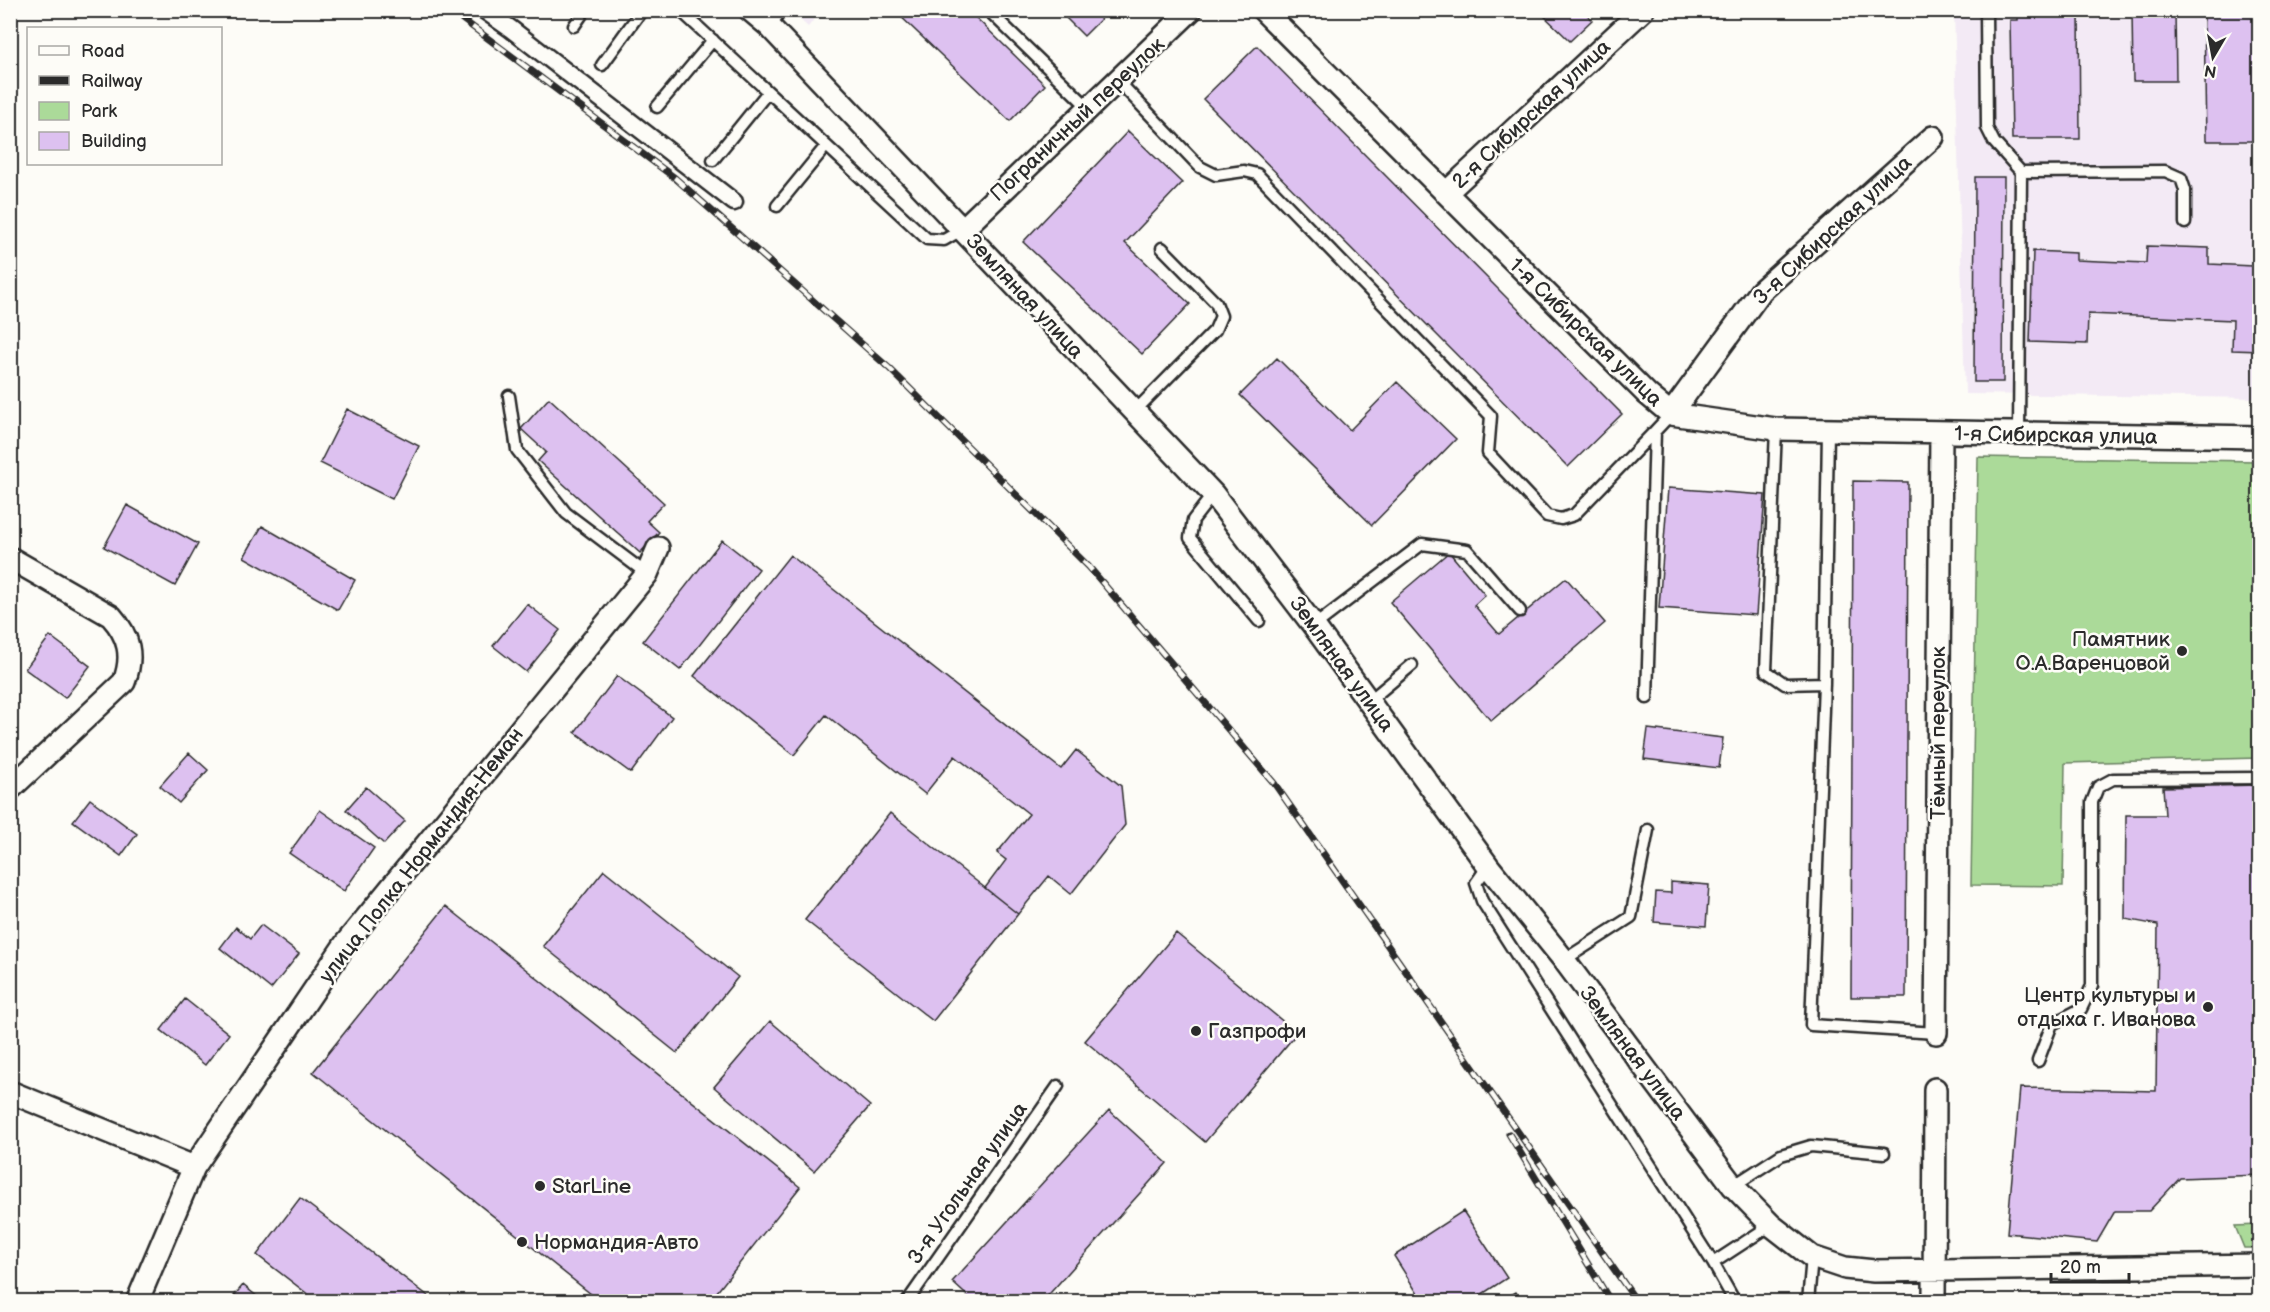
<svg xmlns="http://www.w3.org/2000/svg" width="2270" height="1312" font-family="'Balsamiq Sans',sans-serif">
<rect width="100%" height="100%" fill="#fdfcf7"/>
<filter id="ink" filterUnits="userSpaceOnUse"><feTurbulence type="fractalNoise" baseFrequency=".0167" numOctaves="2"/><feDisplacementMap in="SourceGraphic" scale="12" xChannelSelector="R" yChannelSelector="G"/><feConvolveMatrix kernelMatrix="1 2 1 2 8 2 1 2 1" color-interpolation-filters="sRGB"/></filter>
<g filter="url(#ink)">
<path fill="#f3eaf5" d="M 791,11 L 821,11 L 808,27 Z
M 1954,11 L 2259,11 L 2259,398 L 1965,394 Z"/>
<path fill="#abda99" stroke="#6b8262" stroke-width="1.5" d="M 1978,457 L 2259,461 L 2259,758 L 2065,763 L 2063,886 L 1971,885 Z
M 2259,1225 L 2259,1248 L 2244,1248 L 2235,1226 Z"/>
<path fill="#ddc1f0" stroke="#2b2b2b" stroke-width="1.5" d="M 894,10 L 968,10 L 1045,85 L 1010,121 Z
M 1058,10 L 1110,10 L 1084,36 Z
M 1583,10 L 1592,20 L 1570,41 L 1539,11 Z
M 2018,10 L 2079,10 L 2080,139 L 2012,139 L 2010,20 L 2018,20 Z
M 2132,10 L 2175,10 L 2176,81 L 2133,81 Z
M 2204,10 L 2260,10 L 2260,141 L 2206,141 Z
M 1257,46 L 1622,414 L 1568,467 L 1203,99 Z
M 1128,131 L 1182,183 L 1125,243 L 1190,304 L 1142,354 L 1023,242 Z
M 1975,177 L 2004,177 L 2003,382 L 1974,382 Z
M 2147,246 L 2209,248 L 2209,264 L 2253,266 L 2253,259 L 2260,260 L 2260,351 L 2232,350 L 2233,320 L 2088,314 L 2087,344 L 2030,342 L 2033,251 L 2076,253 L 2076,260 L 2146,263 Z
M 1277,358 L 1350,430 L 1397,382 L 1456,439 L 1372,525 L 1240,395 Z
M 549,398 L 664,503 L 647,521 L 659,532 L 640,553 L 538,461 L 546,452 L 521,429 Z
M 347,409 L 419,446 L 392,499 L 320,463 Z
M 1853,481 L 1908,482 L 1906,997 L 1851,997 Z
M 1668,488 L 1765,495 L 1756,615 L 1659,608 Z
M 127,505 L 198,544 L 175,586 L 104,547 Z
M 262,526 L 355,580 L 338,610 L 244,557 Z
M 722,540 L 759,569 L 680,670 L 643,641 Z
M 1449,552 L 1485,595 L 1474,605 L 1499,634 L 1566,578 L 1605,623 L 1491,721 L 1390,602 Z
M 790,555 L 1061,769 L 1076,750 L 1121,786 L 1125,825 L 1071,894 L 1049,876 L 1018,914 L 985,888 L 1006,860 L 997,853 L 1029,814 L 955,756 L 925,794 L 826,715 L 794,755 L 694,676 Z
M 527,604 L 560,630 L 526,672 L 493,646 Z
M 50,636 L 90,666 L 65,698 L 25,669 Z
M 617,676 L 672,717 L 631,773 L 575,732 Z
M 1648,729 L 1723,738 L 1719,768 L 1644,759 Z
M 189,753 L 208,770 L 179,803 L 160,786 Z
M 2260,785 L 2260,1175 L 2180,1178 L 2149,1211 L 2115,1211 L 2097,1242 L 2007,1233 L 2020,1088 L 2156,1091 L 2158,925 L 2125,919 L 2126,815 L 2165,815 L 2163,787 Z
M 366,787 L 405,821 L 384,844 L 346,810 Z
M 90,799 L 137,834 L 121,856 L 73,821 Z
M 320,810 L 374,848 L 344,891 L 289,853 Z
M 890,813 L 1018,914 L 933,1021 L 805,920 Z
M 604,870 L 738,977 L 677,1053 L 543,946 Z
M 1671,882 L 1709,885 L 1706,926 L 1654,922 L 1656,892 L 1671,893 Z
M 446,906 L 800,1187 L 709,1302 L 601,1302 L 313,1072 Z
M 261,925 L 299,954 L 271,989 L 220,948 L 236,927 L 250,939 Z
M 1176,933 L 1297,1033 L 1205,1142 L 1085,1041 Z
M 185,999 L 229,1034 L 205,1065 L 161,1030 Z
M 770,1021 L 870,1106 L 814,1171 L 714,1087 Z
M 1109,1110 L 1167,1163 L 1042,1302 L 974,1302 L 952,1282 Z
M 300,1198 L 436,1302 L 318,1302 L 257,1255 Z
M 1463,1211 L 1507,1278 L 1470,1302 L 1423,1302 L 1394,1256 Z
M 243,1285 L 264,1302 L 229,1302 Z
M 1516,1292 L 1521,1302 L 1498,1302 Z
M 2127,1298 L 2260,1299 L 2260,1302 L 2127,1302 Z
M 1807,1299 L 1870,1302 L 1806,1302 Z"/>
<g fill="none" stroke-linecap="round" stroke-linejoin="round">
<g stroke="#2b2b2b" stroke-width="15">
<path id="service" d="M 680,10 L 927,239 L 944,240 L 963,229
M 988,10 L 1090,109
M 1986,10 L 1987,128 L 1994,142 L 2021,172
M 574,26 L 585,10
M 769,26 L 782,10
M 602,65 L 642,10
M 1119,82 L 1200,167 L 1216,175 L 1244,171 L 1257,174 L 1491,416 L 1488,453 L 1547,516 L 1561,519 L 1574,515 L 1655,431
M 657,107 L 713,40
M 713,160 L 768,92
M 777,206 L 826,146
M 509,396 L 517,450 L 566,513 L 647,574
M 1134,412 L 1215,330 L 1221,316 L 1216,303 L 1162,248
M 1776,429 L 1766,671 L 1785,684 L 1824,683
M 1828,430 L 1824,683 L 1811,1025 L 1936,1033
M 2019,434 L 2021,172 L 2165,171 L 2181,178 L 2185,190 L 2185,223
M 1213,494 L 1193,520 L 1190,538 L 1259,621
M 1314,626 L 1422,544 L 1467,550 L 1520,611
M 1647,698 L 1655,431 L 1671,414
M 1369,701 L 1412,665
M 1488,866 L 1476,883 L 1482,901 L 1713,1263
M 1564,960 L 1631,917 L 1648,830
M 2038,1061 L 2052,1024 L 2081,1009 L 2092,986 L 2092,802 L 2098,787 L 2113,779 L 2260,778
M 1733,1186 L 1781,1155 L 1811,1146 L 1884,1153
M 907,1302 L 1058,1086
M 1735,1302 L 1713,1263 L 1771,1225
M 1808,1302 L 1812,1257"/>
</g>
<g stroke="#2b2b2b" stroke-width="21">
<path id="pedestrian" d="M 484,10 L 511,29 L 734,202"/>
</g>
<g stroke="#2b2b2b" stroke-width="26">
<path id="minor" d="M 750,10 L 769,26 L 1213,494 L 1314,626 L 1488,866 L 1564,960 L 1733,1186 L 1771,1225 L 1812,1257 L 1845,1268 L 1874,1271 L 2260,1265
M 1263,10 L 1647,394 L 1671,414 L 1776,429 L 2260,437
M 1446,193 L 1643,10
M 963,229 L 1191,10
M 1671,414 L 1761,291 L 1933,137
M 10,558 L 111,616 C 129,636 134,656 124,682 L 10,789
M 1936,1033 L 1941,433
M 10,1092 L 194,1167
M 137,1302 L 194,1167 L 346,943 L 647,574 L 658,548
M 1934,1302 L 1935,1089"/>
</g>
<use href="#service" stroke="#fdfcf7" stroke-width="10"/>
<use href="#pedestrian" stroke="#fdfcf7" stroke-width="16"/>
<use href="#minor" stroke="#fdfcf7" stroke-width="21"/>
<g stroke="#2b2b2b" stroke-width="7">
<path id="rail" d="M 450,10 L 675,178 L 889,368 L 1089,567 L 1274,783 L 1637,1302
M 1509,1134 L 1611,1302"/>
</g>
<use href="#rail" stroke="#fdfcf7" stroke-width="4.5" stroke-dasharray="14" stroke-linecap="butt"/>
</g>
</g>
<g fill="#2b2b2b" stroke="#fdfcf7" stroke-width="2">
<circle cx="2182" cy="651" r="6"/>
<circle cx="2208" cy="1007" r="6"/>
<circle cx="1196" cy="1031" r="6"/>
<circle cx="540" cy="1186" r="6"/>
<circle cx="522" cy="1242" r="6"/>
</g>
<g text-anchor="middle" stroke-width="5" stroke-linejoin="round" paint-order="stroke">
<g font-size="21" fill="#2b2b2b" stroke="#fdfcf7">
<text transform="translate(1531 114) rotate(-43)" y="7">2-я Сибирская улица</text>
<text transform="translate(1077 119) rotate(-43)" y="7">Пограничный переулок</text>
<text transform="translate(1832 230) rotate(-43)" y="7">3-я Сибирская улица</text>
<text transform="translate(1025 296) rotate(47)" y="7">Земляная улица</text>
<text transform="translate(1586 332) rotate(44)" y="7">1-я Сибирская улица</text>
<text transform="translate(2056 435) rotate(1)" y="7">1-я Сибирская улица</text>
<text transform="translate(1342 664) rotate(54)" y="7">Земляная улица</text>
<text transform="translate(1938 733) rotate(-90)" y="7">Тёмный переулок</text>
<text transform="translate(421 855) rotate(-52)" y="7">улица Полка Нормандия-Неман</text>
<text transform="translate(1633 1053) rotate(53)" y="7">Земляная улица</text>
<text transform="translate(967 1183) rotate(-55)" y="7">3-я Угольная улица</text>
</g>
<g font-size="21" fill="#2b2b2b" stroke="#fdfcf7" text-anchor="start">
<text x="2170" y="646" text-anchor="end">Памятник<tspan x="2170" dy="24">О.А.Варенцовой</tspan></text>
<text x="2196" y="1002" text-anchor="end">Центр культуры и<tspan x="2196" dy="24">отдыха г. Иванова</tspan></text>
<text x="1208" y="1038">Газпрофи</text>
<text x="552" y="1193">StarLine</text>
<text x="534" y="1249">Нормандия-Авто</text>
</g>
</g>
<rect width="2270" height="1312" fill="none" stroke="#fdfcf7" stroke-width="36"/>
<rect x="18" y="18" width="2234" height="1276" fill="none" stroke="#2b2b2b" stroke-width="2" filter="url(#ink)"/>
<rect x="27" y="27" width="195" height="138" fill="#fdfcf7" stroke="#a9a8a5" stroke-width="1.5"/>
<rect x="39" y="46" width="30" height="9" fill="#fdfcf7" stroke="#a9a8a5" stroke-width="1.5"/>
<text x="81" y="57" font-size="18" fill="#2b2b2b">Road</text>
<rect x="39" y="76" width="30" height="9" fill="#2b2b2b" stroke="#a9a8a5" stroke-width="1.5"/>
<text x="81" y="87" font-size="18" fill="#2b2b2b">Railway</text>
<rect x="39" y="102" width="30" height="18" fill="#abda99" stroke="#a9a8a5" stroke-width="1.5"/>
<text x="81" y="117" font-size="18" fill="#2b2b2b">Park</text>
<rect x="39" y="132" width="30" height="18" fill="#ddc1f0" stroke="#a9a8a5" stroke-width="1.5"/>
<text x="81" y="147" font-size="18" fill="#2b2b2b">Building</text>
<g transform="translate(2213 57) rotate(190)" stroke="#fdfcf7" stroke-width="4.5" paint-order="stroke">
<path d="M0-4.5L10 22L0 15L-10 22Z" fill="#2b2b2b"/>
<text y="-9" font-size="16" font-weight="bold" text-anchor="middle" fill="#2b2b2b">N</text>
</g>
<path d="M2051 1273v9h78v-9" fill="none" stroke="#2b2b2b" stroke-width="3"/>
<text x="2060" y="1273" font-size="18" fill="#2b2b2b" stroke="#fdfcf7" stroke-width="4.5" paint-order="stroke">20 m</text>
</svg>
